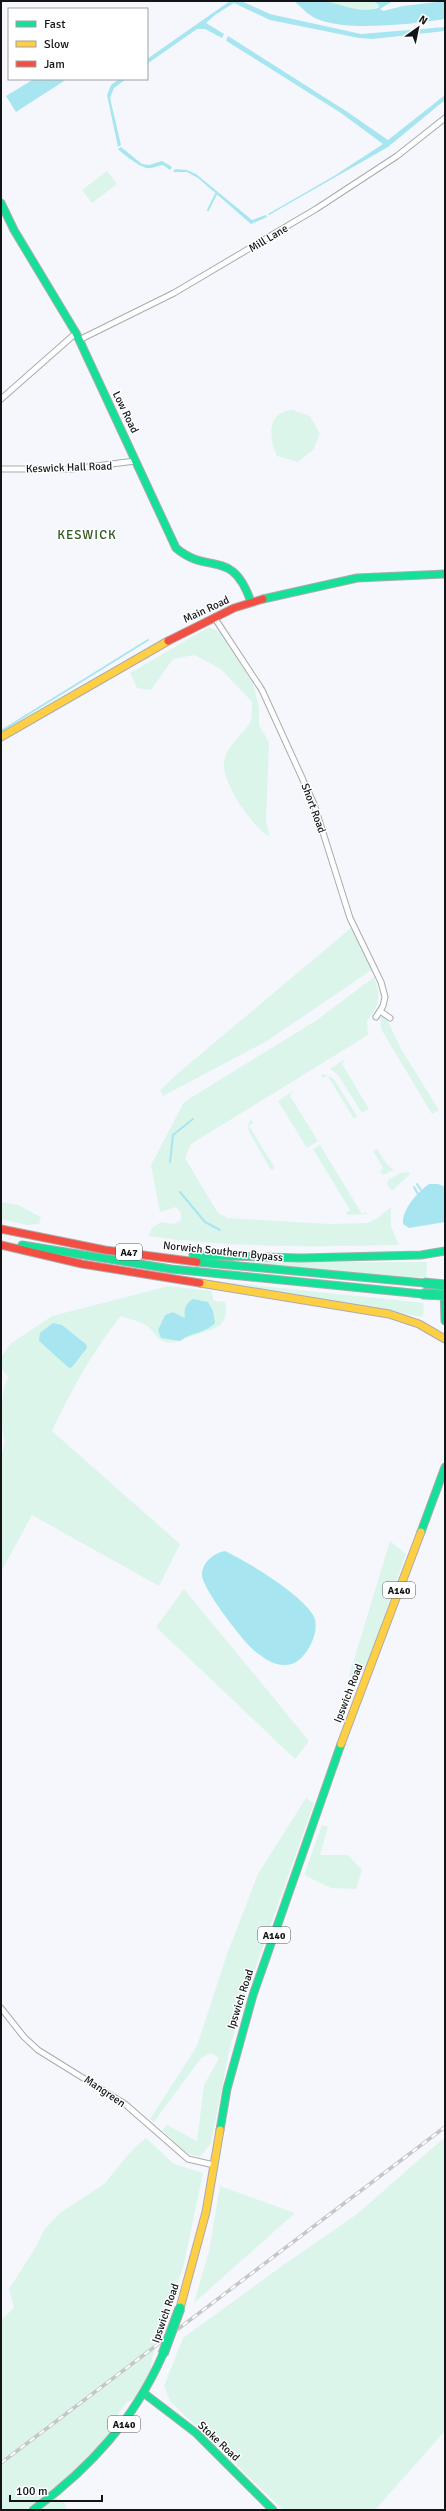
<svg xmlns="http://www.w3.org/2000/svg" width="446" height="2511" font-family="Signika,sans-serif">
<rect width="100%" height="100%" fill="#f5f7fc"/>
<path fill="#dcf5ea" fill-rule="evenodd" d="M 324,1 L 373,1 L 379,5 C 371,16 335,5 324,1 Z
M 107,171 L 117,184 L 92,203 L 82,190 Z
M 292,410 L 310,416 L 320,434 L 313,450 L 298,462 L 277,456 C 269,439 266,412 292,410 Z
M 209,627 L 220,632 L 253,683 L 259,708 L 259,725 L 269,742 L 266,822 L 270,837 C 253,828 223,785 224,764 C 225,744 246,734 251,720 C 252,715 252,708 252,702 L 221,669 L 194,655 L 173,659 L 151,690 L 137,688 L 130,673 Z
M 351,928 L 373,969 L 267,1041 L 163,1096 L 160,1090 L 177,1074 Z
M 374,977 C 381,996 380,1005 367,1021 L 368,1035 L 191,1144 L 185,1158 L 218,1213 L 228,1218 L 330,1224 L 367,1223 L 378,1218 L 391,1207 L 391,1226 L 399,1245 C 316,1247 231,1248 148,1236 L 152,1228 L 161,1222 L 174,1224 L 181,1220 L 181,1213 L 176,1207 L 160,1212 L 151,1165 L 184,1102 L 317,1020 Z
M 380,1017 L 386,1017 L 401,1049 L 439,1110 L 432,1114 L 381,1029 Z
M 345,1059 L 342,1064 L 369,1109 L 362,1113 L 338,1075 L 330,1069 Z
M 324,1074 L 334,1079 L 357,1116 L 354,1119 L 327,1075 L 323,1078 L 321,1075 Z
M 293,1091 L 290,1096 L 318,1141 L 307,1148 L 278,1101 Z
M 251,1119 L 253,1123 L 249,1126 L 275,1168 L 271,1170 L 249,1132 L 248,1125 Z
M 320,1145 L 362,1214 L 366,1212 L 367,1214 L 348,1215 L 346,1213 L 350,1210 L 313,1149 Z
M 377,1149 L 386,1163 L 394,1170 L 383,1175 L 380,1171 L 383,1168 L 373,1151 Z
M 409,1172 L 410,1174 L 392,1191 L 387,1184 L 388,1180 L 400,1173 Z
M 1,1202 L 18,1205 L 41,1217 L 39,1224 L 27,1225 L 1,1219 Z
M 243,1262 L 427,1262 L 426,1278 L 244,1263 Z
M 205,1280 L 424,1303 L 423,1317 Z
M 169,1286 L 211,1291 L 214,1301 L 225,1302 C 230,1330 211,1329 192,1336 C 181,1339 178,1344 166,1342 C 157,1340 153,1330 147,1326 C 140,1321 129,1319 121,1316 C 92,1352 72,1389 52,1431 L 180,1544 L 159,1586 L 32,1515 L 1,1572 L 1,1456 L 5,1443 C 0,1424 0,1395 8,1377 L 1,1367 L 1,1357 L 10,1344 L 52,1316 ZM 193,1299 L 209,1328 L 187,1335 L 180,1341 L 158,1330 L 165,1315 L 173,1312 L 185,1318 L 184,1311 L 189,1302 ZM 62,1325 L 83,1341 L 87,1348 L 68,1368 L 40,1333 Z
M 390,1541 L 406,1554 L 366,1668 L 355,1679 L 349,1676 Z
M 184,1589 L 309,1741 L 295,1759 L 156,1627 Z
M 306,1798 L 314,1803 L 243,2003 L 230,2047 L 211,2143 L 200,2157 L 186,2153 L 162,2130 L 167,2125 L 197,2141 L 204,2085 L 219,2058 L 211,2053 L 201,2058 L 154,2122 L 150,2119 L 197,2046 L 227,1954 L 258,1874 Z
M 322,1825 L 328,1827 L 320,1855 L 348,1855 L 362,1870 L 356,1889 L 331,1888 L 304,1875 Z
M 445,2137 L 445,2431 L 375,2510 L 283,2510 L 170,2401 L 164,2386 L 183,2338 L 282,2266 L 357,2214 Z
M 146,2138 L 174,2164 L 203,2173 L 184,2264 L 152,2358 L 150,2376 L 139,2396 L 126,2403 L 118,2414 L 108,2438 L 74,2472 L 25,2510 L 1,2510 L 1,2320 L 14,2308 L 9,2289 L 34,2250 L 44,2230 L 60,2213 L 104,2184 L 133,2149 Z
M 220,2186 L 295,2213 L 194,2303 L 209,2251 Z
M 56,2498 L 65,2503 L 67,2510 L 40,2510 Z"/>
<path fill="#a7e6f1" d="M 230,1 L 241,1 L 270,14 L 361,34 L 445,27 L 445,31 L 373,39 L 359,38 L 270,20 L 234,3 L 215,15 L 206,23 L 224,34 L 222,38 L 205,29 L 197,29 L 147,64 L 147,59 Z
M 294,1 C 303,1 313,0 322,1 C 341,3 357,14 378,8 L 379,5 L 373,1 L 393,1 L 380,9 L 383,11 L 403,6 L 445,1 L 445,19 C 412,24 348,32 317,19 C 308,15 301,7 294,1 Z
M 228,36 L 346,111 L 388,140 L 445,95 L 445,100 L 388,147 L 269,215 L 268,214 L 334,176 L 383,144 L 341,113 L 228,42 L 226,40 Z
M 34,79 L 62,79 L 64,81 L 16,112 L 6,96 Z
M 119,79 L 126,79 L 114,88 L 110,98 L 121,145 L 118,147 L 107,95 L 111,85 Z
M 121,147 L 142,164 L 149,165 L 162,161 L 172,167 L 170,170 L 163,165 C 158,165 155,168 150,168 C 143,170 123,154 118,149 Z
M 175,169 L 187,170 L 196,174 L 252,220 L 266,215 L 267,217 L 251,224 L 198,178 L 187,172 L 173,172 Z
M 429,1184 L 438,1184 L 445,1187 L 445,1222 L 409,1228 L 403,1224 C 402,1209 417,1193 429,1184 Z
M 193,1299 L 208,1302 L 213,1311 L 215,1323 C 206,1333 191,1332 180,1341 L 161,1338 L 158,1330 L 165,1315 L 173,1312 L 185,1318 C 183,1310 186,1303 193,1299 Z
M 53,1323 L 62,1325 L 86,1344 L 87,1348 L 72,1367 L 69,1368 L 39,1341 L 40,1333 Z
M 225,1551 C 248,1562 300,1593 313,1615 C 322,1629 307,1659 292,1664 C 278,1668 266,1660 256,1652 C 244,1643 202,1588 202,1575 C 202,1562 214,1553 225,1551 Z"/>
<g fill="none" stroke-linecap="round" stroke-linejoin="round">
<path stroke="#a7e6f1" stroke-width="2" d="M 208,210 L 216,194
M 1,731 L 148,640
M 170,1162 L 173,1135 L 193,1119
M 417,1184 L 421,1190
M 414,1187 L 418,1194
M 180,1192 L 205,1222 L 220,1230"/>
<g stroke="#aaabae" stroke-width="7">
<path id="street" d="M 79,340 L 174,293 L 316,209 L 397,156 L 445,118
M 1,399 L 76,333
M 1,469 L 72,469 L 135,461
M 214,617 L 262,690 L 314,804 L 350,918 L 381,982 L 385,997 L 383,1006 L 376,1017
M 380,1011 L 390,1018
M 1,2008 L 24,2037 L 38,2050 L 125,2104 L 188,2159 L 214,2165"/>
</g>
<g stroke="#aaabae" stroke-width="9">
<path id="fast" d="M 1,203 L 14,230 L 76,333 L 176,548 C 209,576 232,547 251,602
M 263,599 L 357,578 L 445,574
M 22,1245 L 171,1269 L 422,1294
M 193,1255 L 301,1258 L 421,1255 L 445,1251
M 197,1262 L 424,1283
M 444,1288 L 445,1321
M 421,1532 L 445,1467
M 220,2130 L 227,2089 L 253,1995 L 341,1744
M 145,2394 L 196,2433 L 273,2510
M 33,2510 C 90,2468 134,2420 163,2354"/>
</g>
<g stroke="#aaabae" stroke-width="9">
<path id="slow" d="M 1,737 L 168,641
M 200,1283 L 389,1314 L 419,1324 L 445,1339
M 341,1744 L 421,1532
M 180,2308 L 206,2212 L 220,2130"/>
</g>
<g stroke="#aaabae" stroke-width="9">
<path id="jam" d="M 168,641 L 234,608 L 263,599
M 1,1229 L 105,1250 L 197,1262
M 1,1245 L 82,1264 L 200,1283"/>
</g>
<use href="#street" stroke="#fefeff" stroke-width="5"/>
<use href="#fast" stroke="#16e098" stroke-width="7"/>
<use href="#slow" stroke="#ffcf43" stroke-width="7"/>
<use href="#jam" stroke="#f24e42" stroke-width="7"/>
<g stroke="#c5c6c7" stroke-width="3.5">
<path id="rail" d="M 1,2463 L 445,2127"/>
</g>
<use href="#rail" stroke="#fff" stroke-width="2" stroke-dasharray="6" stroke-linecap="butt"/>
<g stroke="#aaabae" stroke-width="11" stroke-linecap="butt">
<path id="fast-bridge" d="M 424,1283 L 445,1285
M 422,1294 L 445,1295
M 163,2354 L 180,2308"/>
</g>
<use href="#fast-bridge" stroke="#16e098" stroke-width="9"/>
</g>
<g text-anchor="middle" stroke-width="3" stroke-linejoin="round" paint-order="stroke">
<g fill="#fff" stroke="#5a5a5d" stroke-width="1">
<rect x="116" y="1244" width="26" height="16" rx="3"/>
<rect x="383" y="1582" width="32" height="16" rx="3"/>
<rect x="258" y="1927" width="32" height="16" rx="3"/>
<rect x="108" y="2416" width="32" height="16" rx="3"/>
</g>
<g font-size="10" font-weight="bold" fill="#131417">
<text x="129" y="1256">A47</text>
<text x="399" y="1594">A140</text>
<text x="274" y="1939">A140</text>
<text x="124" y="2428">A140</text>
</g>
<g font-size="11" fill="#131417" stroke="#fff">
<text transform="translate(268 238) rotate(-31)" y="4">Mill Lane</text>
<text transform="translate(126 412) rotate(64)" y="4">Low Road</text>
<text transform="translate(69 467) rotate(-2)" y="4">Keswick Hall Road</text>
<text transform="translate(206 609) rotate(-25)" y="4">Main Road</text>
<text transform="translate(314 808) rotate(70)" y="4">Short Road</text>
<text transform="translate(223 1251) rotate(6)" y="4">Norwich Southern Bypass</text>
<text transform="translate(348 1693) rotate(-69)" y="4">Ipswich Road</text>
<text transform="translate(240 1999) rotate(-72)" y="4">Ipswich Road</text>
<text transform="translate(105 2091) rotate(34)" y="4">Mangreen</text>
<text transform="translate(165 2313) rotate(-71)" y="4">Ipswich Road</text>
<text transform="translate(219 2441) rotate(43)" y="4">Stoke Road</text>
</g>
<g font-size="13" letter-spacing="1" fill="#2e581d" stroke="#fff">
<text x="87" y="539">KESWICK</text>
</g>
</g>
<rect width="446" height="2511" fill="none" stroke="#131417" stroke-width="4"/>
<rect x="8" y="8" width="140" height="72" fill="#ffffff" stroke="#a1a1a2"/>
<rect x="16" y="21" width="20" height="6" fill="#16e098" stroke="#a1a1a2"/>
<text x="44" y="28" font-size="12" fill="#131417">Fast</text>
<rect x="16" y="41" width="20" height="6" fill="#ffcf43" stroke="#a1a1a2"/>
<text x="44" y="48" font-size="12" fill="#131417">Slow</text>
<rect x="16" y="61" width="20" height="6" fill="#f24e42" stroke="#a1a1a2"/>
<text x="44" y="68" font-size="12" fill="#131417">Jam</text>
<g transform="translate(418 28) rotate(33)" stroke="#ffffff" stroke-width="3" paint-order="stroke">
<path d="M0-3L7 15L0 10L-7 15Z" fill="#131417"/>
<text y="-6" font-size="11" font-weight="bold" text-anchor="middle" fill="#131417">N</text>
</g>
<path d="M10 2495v6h92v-6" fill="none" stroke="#131417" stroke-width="2"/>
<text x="16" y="2495" font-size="12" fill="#131417" stroke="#ffffff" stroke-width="3" paint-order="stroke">100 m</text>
</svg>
